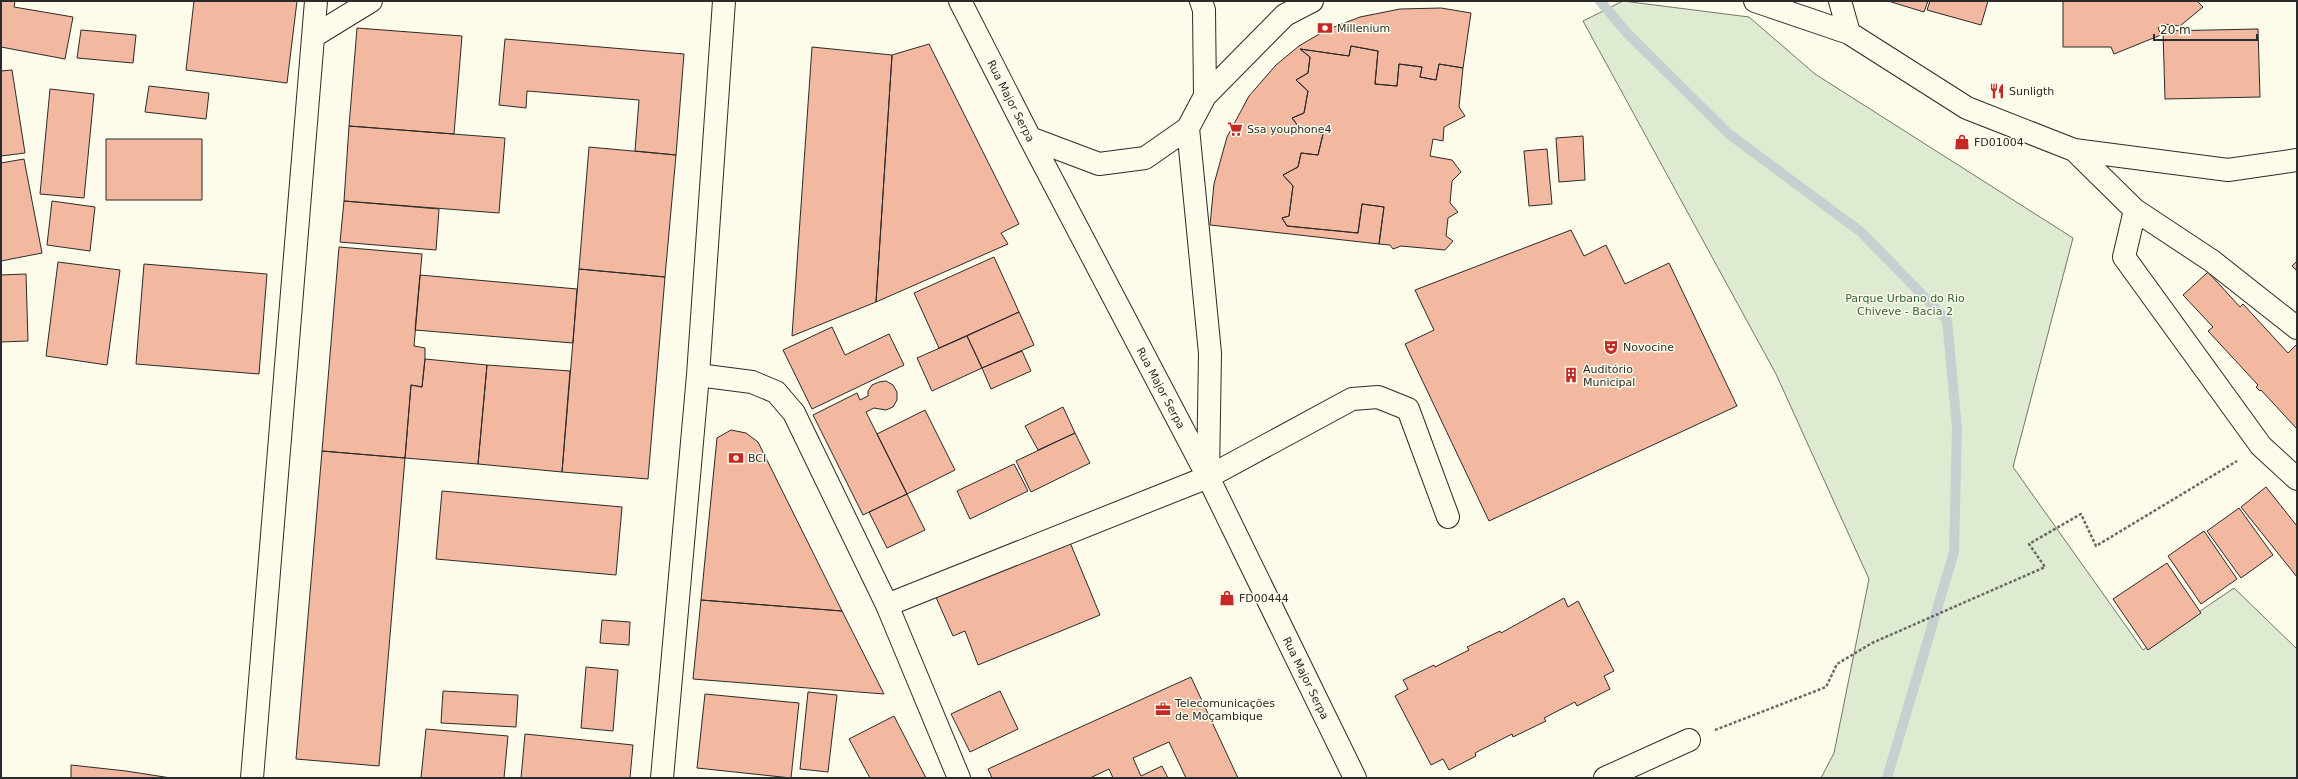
<svg xmlns="http://www.w3.org/2000/svg" width="2298" height="779" font-family="'DejaVu Sans',sans-serif">
<rect width="100%" height="100%" fill="#fdfbea"/>
<path fill="#deebd1" stroke="#74746e" d="M 1623,1 L 1749,17 L 1815,74 L 2073,238 L 2013,467 L 2143,650 L 2234,588 L 2297,649 L 2297,778 L 1821,778 L 1834,753 L 1869,579 L 1776,374 L 1583,21 Z"/>
<g fill="none" stroke-linecap="round" stroke-linejoin="round">
<path stroke="#c7d0d0" stroke-width="10" d="M 1600,1 L 1627,33 L 1729,134 L 1861,232 L 1947,320 L 1957,428 L 1954,552 L 1887,778"/>
</g>
<path fill="#f2b8a0" stroke="#2b2b2b" d="M 1,1 L 15,1 L 14,7 L 73,17 L 65,59 L 1,47 Z
M 194,1 L 297,1 L 287,83 L 186,70 Z
M 1888,1 L 1928,1 L 1924,12 Z
M 1930,1 L 1988,1 L 1981,25 L 1927,10 Z
M 2063,1 L 2197,1 L 2203,7 L 2180,26 L 2163,24 L 2158,28 L 2161,35 L 2114,54 L 2111,47 L 2063,47 Z
M 1441,8 L 1471,13 L 1463,68 L 1439,64 L 1436,80 L 1420,77 L 1422,67 L 1399,64 L 1397,86 L 1375,84 L 1378,51 L 1351,46 L 1349,56 L 1300,49 L 1310,57 L 1308,73 L 1296,80 L 1308,91 L 1304,113 L 1292,118 L 1302,131 L 1323,134 L 1318,155 L 1301,153 L 1298,167 L 1283,175 L 1293,186 L 1289,216 L 1282,218 L 1287,226 L 1358,233 L 1362,204 L 1384,207 L 1379,244 L 1210,225 L 1214,184 L 1227,137 L 1249,96 L 1276,65 L 1299,46 L 1326,30 L 1360,17 L 1400,9 Z
M 357,28 L 462,36 L 454,134 L 349,126 Z
M 2258,29 L 2260,97 L 2165,99 L 2163,31 Z
M 81,30 L 136,35 L 133,63 L 77,58 Z
M 505,39 L 684,54 L 676,155 L 635,151 L 639,100 L 527,91 L 526,108 L 499,105 Z
M 929,44 L 1019,224 L 1001,233 L 1008,244 L 876,302 L 892,55 Z
M 1351,46 L 1378,51 L 1375,84 L 1397,86 L 1399,64 L 1422,67 L 1420,77 L 1436,80 L 1439,64 L 1463,68 L 1459,107 L 1465,116 L 1444,127 L 1443,141 L 1433,139 L 1430,156 L 1452,160 L 1461,172 L 1452,181 L 1450,203 L 1458,212 L 1448,218 L 1446,236 L 1453,241 L 1445,250 L 1401,246 L 1393,249 L 1390,245 L 1379,244 L 1384,207 L 1362,204 L 1358,233 L 1287,226 L 1282,218 L 1289,216 L 1293,186 L 1283,175 L 1298,167 L 1301,153 L 1318,155 L 1323,134 L 1302,131 L 1292,118 L 1304,113 L 1308,91 L 1296,80 L 1308,73 L 1310,57 L 1300,49 L 1349,56 Z
M 812,47 L 892,55 L 876,302 L 792,336 Z
M 12,70 L 25,153 L 1,156 L 1,71 Z
M 149,86 L 209,93 L 206,119 L 145,112 Z
M 50,89 L 94,94 L 84,198 L 40,194 Z
M 349,126 L 505,138 L 499,213 L 344,201 Z
M 1583,136 L 1585,180 L 1559,182 L 1556,138 Z
M 106,139 L 202,139 L 202,200 L 106,200 Z
M 589,147 L 676,155 L 665,277 L 579,269 Z
M 1547,149 L 1552,204 L 1529,206 L 1524,151 Z
M 24,159 L 42,253 L 1,261 L 1,163 Z
M 52,201 L 95,207 L 90,251 L 47,245 Z
M 344,201 L 439,209 L 436,250 L 340,242 Z
M 1571,230 L 1584,256 L 1606,245 L 1625,284 L 1669,263 L 1737,406 L 1489,521 L 1405,344 L 1434,330 L 1415,290 Z
M 339,247 L 422,254 L 414,346 L 425,348 L 425,359 L 422,387 L 411,385 L 405,458 L 322,451 Z
M 994,257 L 1019,312 L 939,348 L 914,293 Z
M 2297,261 L 2297,271 L 2292,266 Z
M 58,262 L 120,270 L 107,365 L 46,356 Z
M 144,264 L 267,274 L 259,374 L 136,364 Z
M 579,269 L 665,277 L 648,479 L 562,472 Z
M 2208,272 L 2240,307 L 2243,304 L 2288,353 L 2297,344 L 2297,429 L 2261,390 L 2260,391 L 2256,387 L 2258,385 L 2208,331 L 2213,327 L 2183,295 Z
M 26,274 L 28,341 L 1,342 L 1,275 Z
M 420,275 L 577,289 L 573,343 L 415,330 Z
M 1019,312 L 1034,345 L 982,368 L 967,336 Z
M 832,327 L 845,355 L 889,334 L 904,365 L 812,409 L 783,350 Z
M 967,336 L 982,368 L 932,391 L 917,358 Z
M 1022,351 L 1031,371 L 991,389 L 982,368 Z
M 425,359 L 487,365 L 478,464 L 405,458 L 411,385 L 422,387 Z
M 487,365 L 570,371 L 562,472 L 478,464 Z
M 886,381 L 893,385 L 897,392 L 897,400 L 893,407 L 886,410 L 874,408 L 866,412 L 907,494 L 863,515 L 813,415 L 857,393 L 860,400 L 868,396 L 868,391 L 872,385 L 879,382 Z
M 1063,407 L 1075,433 L 1038,450 L 1025,426 Z
M 925,410 L 955,470 L 907,494 L 877,434 Z
M 731,430 L 746,433 L 758,442 L 842,611 L 701,600 L 717,438 Z
M 1075,433 L 1090,463 L 1031,492 L 1016,461 Z
M 322,451 L 405,458 L 379,766 L 296,759 Z
M 1014,464 L 1028,491 L 970,519 L 957,491 Z
M 2266,487 L 2297,526 L 2297,577 L 2241,507 Z
M 442,491 L 622,507 L 616,575 L 436,559 Z
M 907,494 L 925,530 L 887,548 L 869,512 Z
M 2239,508 L 2273,555 L 2241,578 L 2207,531 Z
M 2204,531 L 2237,579 L 2201,604 L 2168,556 Z
M 1069,540 L 1100,615 L 978,665 L 965,631 L 953,636 L 935,595 Z
M 2167,563 L 2201,613 L 2148,650 L 2113,599 Z
M 1564,598 L 1568,607 L 1578,601 L 1614,671 L 1604,676 L 1610,689 L 1577,706 L 1575,702 L 1544,718 L 1546,721 L 1513,737 L 1512,734 L 1475,753 L 1476,756 L 1449,770 L 1443,759 L 1431,765 L 1395,696 L 1408,689 L 1403,680 L 1434,665 L 1435,667 L 1469,650 L 1467,647 L 1500,631 L 1501,633 Z
M 701,600 L 842,611 L 884,694 L 693,679 Z
M 602,620 L 630,622 L 629,645 L 600,643 Z
M 586,667 L 618,670 L 613,731 L 581,728 Z
M 1191,677 L 1238,778 L 1186,778 L 1169,742 L 1133,758 L 1141,776 L 1162,766 L 1168,778 L 1113,778 L 1109,769 L 1090,778 L 992,778 L 988,769 Z
M 443,691 L 518,695 L 516,727 L 441,723 Z
M 1000,691 L 1018,729 L 970,752 L 951,714 Z
M 808,692 L 837,695 L 828,772 L 800,769 Z
M 705,694 L 799,703 L 791,778 L 697,768 Z
M 894,716 L 926,778 L 870,778 L 849,739 Z
M 426,729 L 508,736 L 504,778 L 421,778 Z
M 525,734 L 633,745 L 630,778 L 521,778 Z
M 71,765 L 126,771 L 171,778 L 71,778 Z"/>
<g fill="none" stroke-linecap="round" stroke-linejoin="round">
<g stroke="#2b2b2b" stroke-width="24">
<path id="minor" d="M 960,1 L 1030,138 L 1208,477 L 1355,778
M 1201,1 L 1204,10 L 1205,96
M 1755,1 L 1849,33 L 1967,108 L 2074,150 L 2228,170 L 2297,160
M 1840,1 L 1849,33
M 314,36 L 371,1
M 1188,128 L 1210,353 L 1208,474
M 1030,138 L 1099,164 L 1145,158 L 1188,128 L 1205,96 L 1285,15 L 1312,1
M 2074,150 L 2135,210 L 2212,261 L 2297,328
M 2135,210 L 2124,257 L 2261,446 L 2297,479
M 698,375 L 752,382 L 776,392 L 794,413 L 887,605 L 959,778
M 887,605 L 1208,477 L 1352,399 L 1378,397 L 1408,409 L 1448,517
M 252,778 L 316,1
M 662,778 L 698,375 L 724,1
M 1605,778 L 1689,740"/>
</g>
<path stroke="#6a6964" stroke-width="2.5" stroke-dasharray="3 2" stroke-linecap="butt" d="M 1715,730 L 1826,687 L 1837,664 L 1872,643 L 2045,567 L 2029,544 L 2081,514 L 2096,546 L 2237,461"/>
<use href="#minor" stroke="#fdfbea" stroke-width="22"/>
</g>
<defs>
<g id="bank-bare" transform="scale(1.2)"><path d="M-6-4H6V4H-6ZM0-2.3a2.3 2.3 0 1 0 0 4.6a2.3 2.3 0 1 0 0-4.6Z" fill="#c62828" stroke="#fdfbea" stroke-width="2.5" paint-order="stroke"/></g>
<g id="restaurant-bare" transform="scale(1.2)"><path d="M-5-6h1v4h1v-4h1v4h1v-4h1v5L-1.5 .5V6h-2V.5L-5-1ZM5-6V6H3V1.5H1.5Q1.5-4 5-6Z" fill="#c62828" stroke="#fdfbea" stroke-width="2.5" paint-order="stroke"/></g>
<g id="supermarket-bare" transform="scale(1.2)"><path d="M-6-5.5h2.5l.6 2H6L4.5 2H-2.5L-4.4-4H-6ZM-1.5 3.2a1.3 1.3 0 1 0 .1 0ZM3 3.2a1.3 1.3 0 1 0 .1 0Z" fill="#c62828" stroke="#fdfbea" stroke-width="2.5" paint-order="stroke"/></g>
<g id="shop-bare" transform="scale(1.2)"><path d="M-5-2.5h2.3a2.7 3.5 0 0 1 5.4 0H5L5.5 6h-11ZM-1.5-2.5h3a1.5 2.3 0 0 0-3 0Z" fill="#c62828" stroke="#fdfbea" stroke-width="2.5" paint-order="stroke"/></g>
<g id="theatre-bare" transform="scale(1.2)"><path d="M-5-5.5Q0-4 5-5.5V0Q5 5 0 6Q-5 5-5 0ZM-3.3-2.5H-1v1.5H-3.3ZM1-2.5H3.3v1.5H1ZM-2.8 1Q0 5.5 2.8 1Z" fill="#c62828" stroke="#fdfbea" stroke-width="2.5" paint-order="stroke"/></g>
<g id="building-bare" transform="scale(1.2)"><path d="M-4-6H4V6H1V3H-1V6H-4ZM-2.5-4.3h1.7v1.8h-1.7ZM.8-4.3h1.7v1.8H.8ZM-2.5-1h1.7V.8h-1.7ZM.8-1h1.7V.8H.8Z" fill="#c62828" stroke="#fdfbea" stroke-width="2.5" paint-order="stroke"/></g>
<g id="office-bare" transform="scale(1.2)"><path d="M-6-3h4V-5.5h4V-3h4V5H-6ZM-1-4.5V-3h2v-1.5ZM-6 0V1H6V0Z" fill="#c62828" stroke="#fdfbea" stroke-width="2.5" paint-order="stroke"/></g>
</defs>
<g fill-rule="evenodd">
<use href="#bank-bare" x="1325" y="28"/>
<use href="#restaurant-bare" x="1997" y="91"/>
<use href="#supermarket-bare" x="1235" y="129"/>
<use href="#shop-bare" x="1962" y="142"/>
<use href="#theatre-bare" x="1611" y="347"/>
<use href="#building-bare" x="1571" y="375"/>
<use href="#bank-bare" x="736" y="458"/>
<use href="#shop-bare" x="1227" y="598"/>
<use href="#office-bare" x="1163" y="709"/>
</g>
<g text-anchor="middle" stroke-width="3" stroke-linejoin="round" paint-order="stroke">
<g font-size="11" fill="#2b2b2b" stroke="#fdfbea" text-anchor="start">
<text x="1337" y="32">Millenium</text>
<text x="2009" y="95">Sunligth</text>
<text x="1247" y="133">Ssa youphone4</text>
<text x="1974" y="146">FD01004</text>
<text x="1623" y="351">Novocine</text>
<text x="1583" y="373">Auditório<tspan x="1583" dy="13">Municipal</tspan></text>
<text x="748" y="462">BCI</text>
<text x="1239" y="602">FD00444</text>
<text x="1175" y="707">Telecomunicações<tspan x="1175" dy="13">de Moçambique</tspan></text>
</g>
<g font-size="11" fill="#2b2b2b" stroke="#fdfbea">
<text transform="translate(1011 101) rotate(63)" y="4">Rua Major Serpa</text>
<text transform="translate(1161 388) rotate(62)" y="4">Rua Major Serpa</text>
<text transform="translate(1306 678) rotate(64)" y="4">Rua Major Serpa</text>
</g>
<g font-size="11" fill="#34623c" stroke="#fdfbea">
<text x="1905" y="302">Parque Urbano do Rio<tspan x="1905" dy="13">Chiveve - Bacia 2</tspan></text>
</g>
</g>
<rect width="2298" height="779" fill="none" stroke="#2b2b2b" stroke-width="4"/>
<path d="M2154 34v6h103v-6" fill="none" stroke="#2b2b2b" stroke-width="2"/>
<text x="2160" y="34" font-size="12" fill="#2b2b2b" stroke="#fdfbea" stroke-width="3" paint-order="stroke">20 m</text>
</svg>
